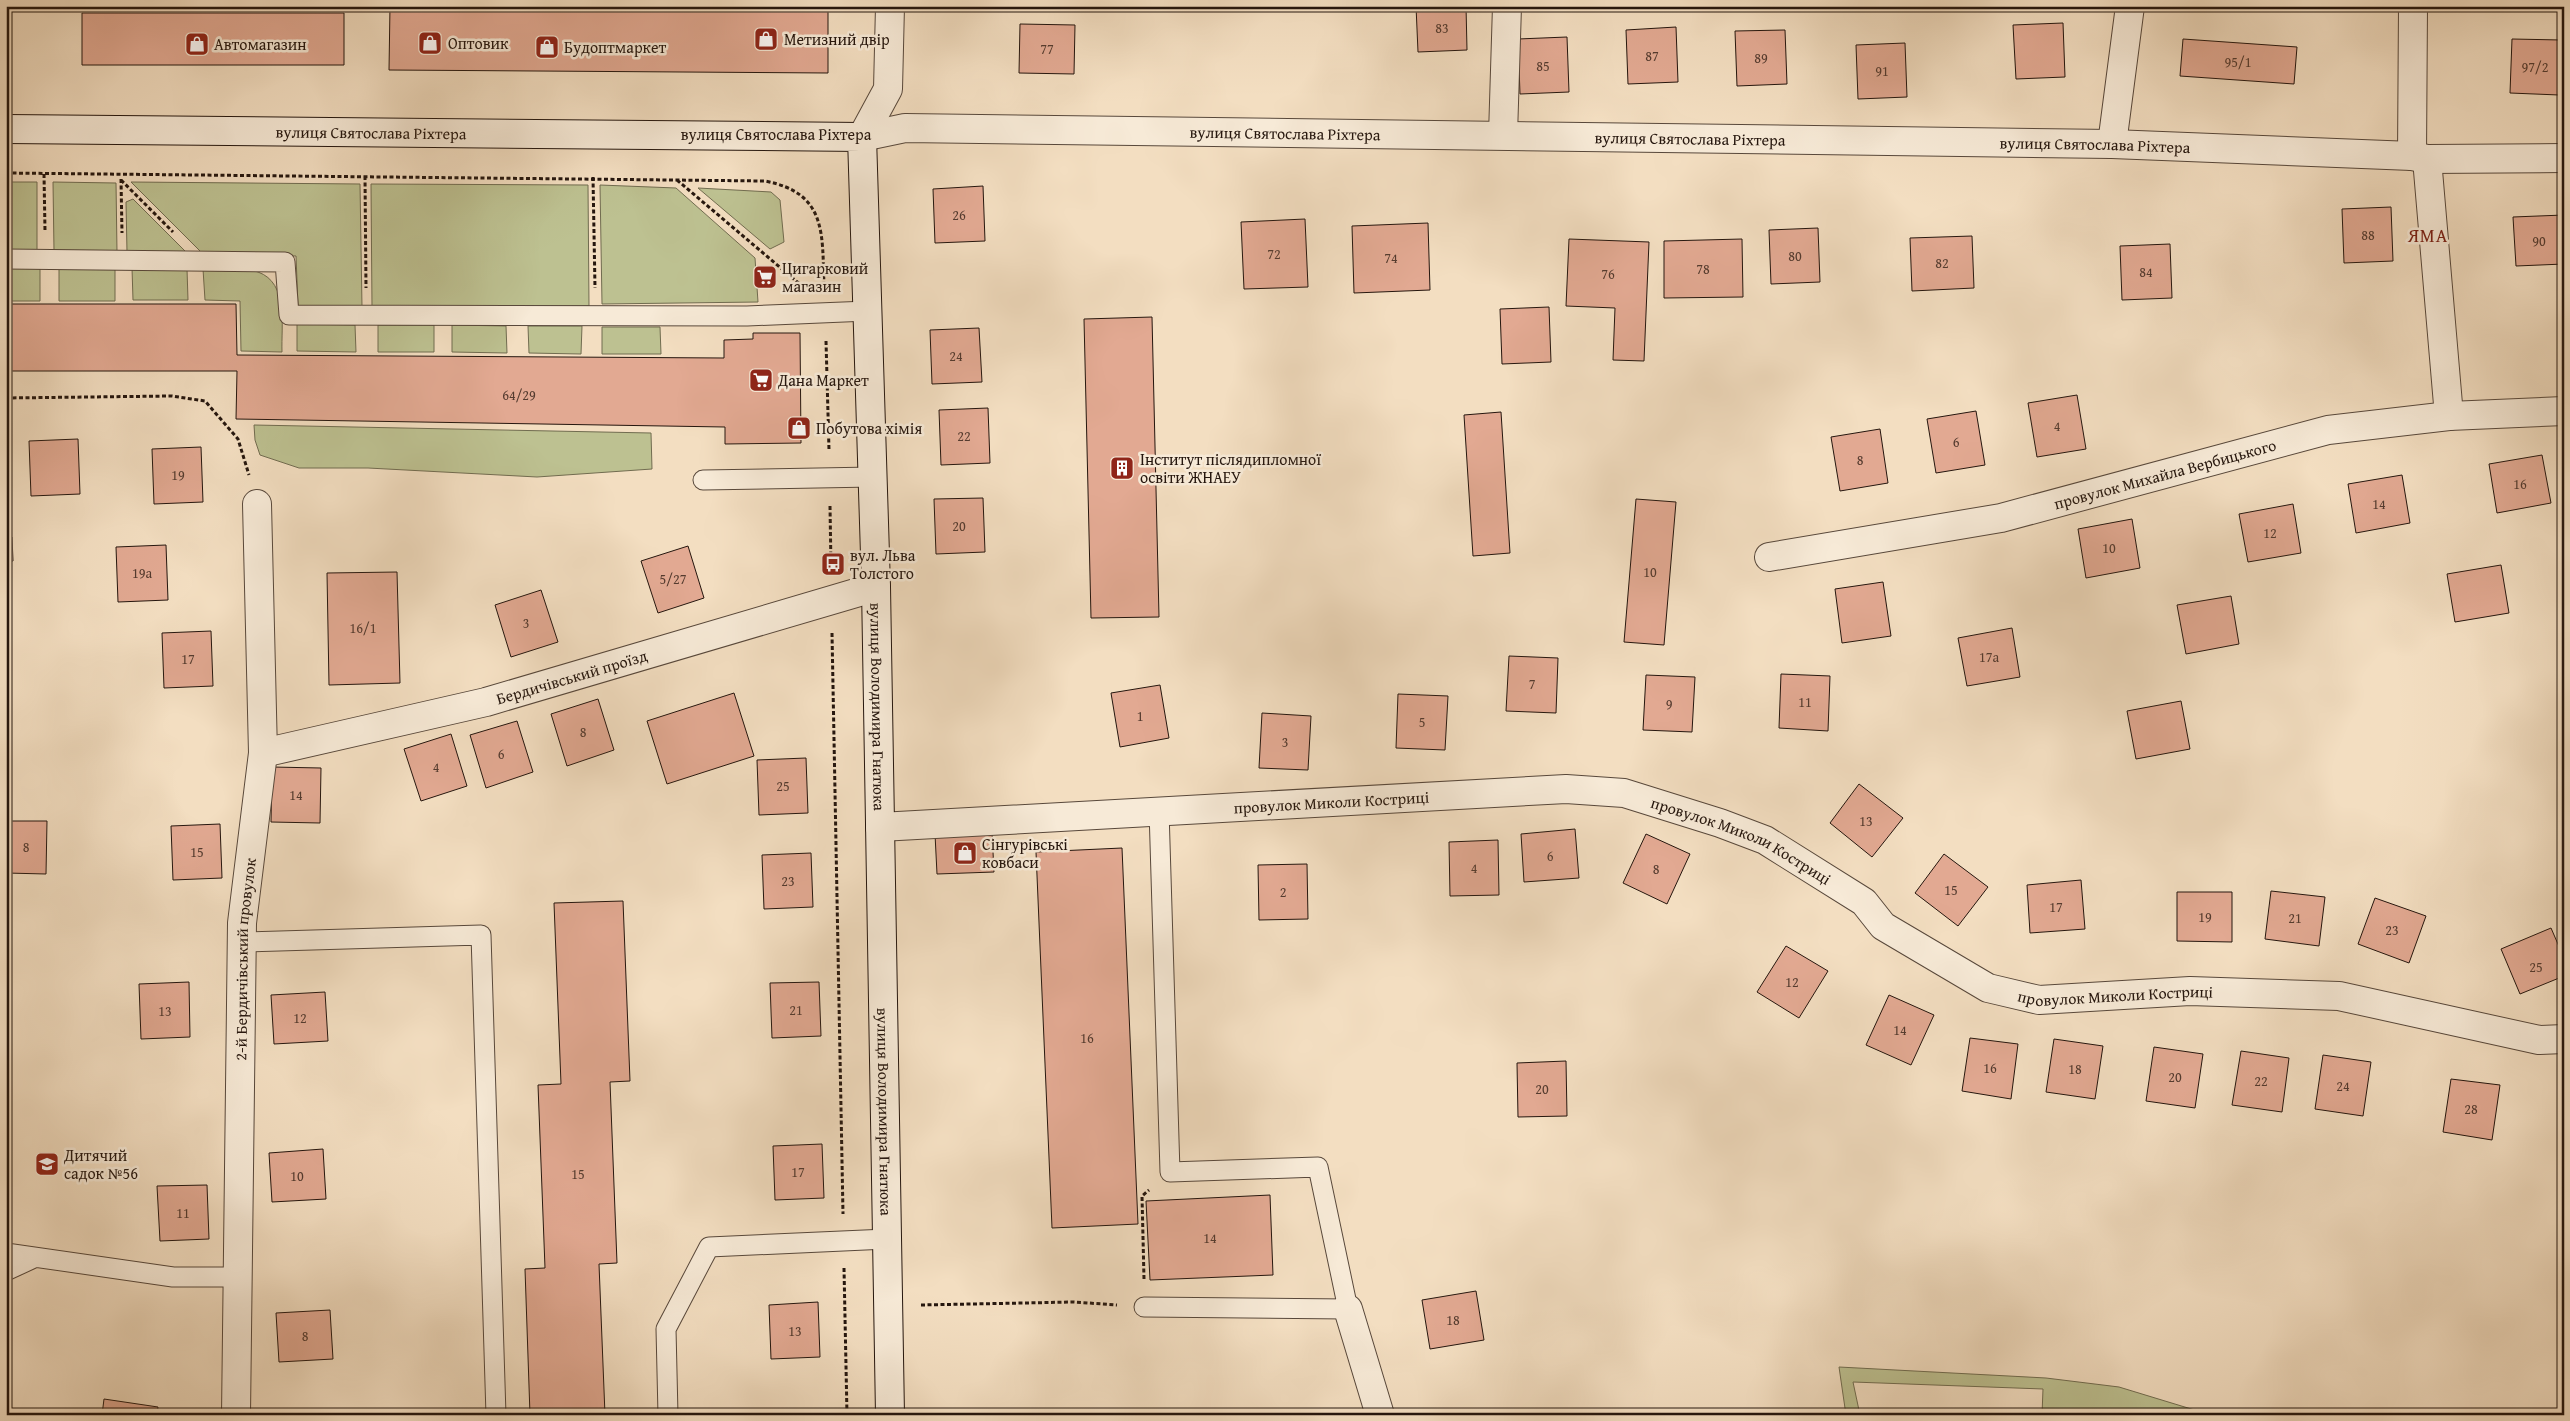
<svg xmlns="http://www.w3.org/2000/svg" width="2570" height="1421" font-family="'Gentium Book Plus',serif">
<rect width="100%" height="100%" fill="#f3dec1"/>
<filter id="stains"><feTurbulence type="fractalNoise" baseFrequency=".004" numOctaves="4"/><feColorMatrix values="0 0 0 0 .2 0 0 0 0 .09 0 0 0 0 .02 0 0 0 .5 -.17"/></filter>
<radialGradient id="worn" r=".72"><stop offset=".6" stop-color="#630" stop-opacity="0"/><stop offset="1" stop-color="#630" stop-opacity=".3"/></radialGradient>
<path fill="#bdc191" stroke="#716c50" d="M 6,182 L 37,182 L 37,250 L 6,250 Z
M 53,182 L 116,183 L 117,252 L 54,251 Z
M 131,182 L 360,184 L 362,307 L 298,306 L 296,256 L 202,253 Z
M 371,184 L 588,185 L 589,306 L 372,307 Z
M 600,185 L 676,188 L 755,258 L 758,302 L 602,304 Z
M 698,188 L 771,192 L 780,200 L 784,242 L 770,249 Z
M 133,199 L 187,253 L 127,252 L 126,202 Z
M 6,267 L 40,268 L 40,301 L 6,301 Z
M 59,268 L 115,268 L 115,301 L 59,301 Z
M 132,268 L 187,269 L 188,300 L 133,300 Z
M 203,269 C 218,269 245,267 258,272 C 289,283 281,326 282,352 L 241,351 L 240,301 L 205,300 Z
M 297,324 L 355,325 L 356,352 L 297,351 Z
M 378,325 L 434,325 L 434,352 L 378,352 Z
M 452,325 L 506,326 L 507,353 L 452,352 Z
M 528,326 L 582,326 L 581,354 L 529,353 Z
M 602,327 L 660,327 L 661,354 L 602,354 Z
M 254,425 L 651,433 L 652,469 L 537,477 L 368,468 L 299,468 L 260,455 L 255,440 Z
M 1839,1367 L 2046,1378 L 2119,1387 L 2211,1415 L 2042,1415 L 2043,1389 L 1853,1382 L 1860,1415 L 1846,1415 Z"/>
<path fill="#e2a992" stroke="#25160e" d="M 390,6 L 828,6 L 828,73 L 389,70 Z
M 1416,6 L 1466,6 L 1467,50 L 1418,52 Z
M 82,13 L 344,13 L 344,65 L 82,65 Z
M 2063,23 L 2065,77 L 2016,79 L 2013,25 Z
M 1020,24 L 1075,25 L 1074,74 L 1019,73 Z
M 1676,27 L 1678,82 L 1628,84 L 1626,30 Z
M 1785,30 L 1787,84 L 1737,86 L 1735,31 Z
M 1567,37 L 1569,92 L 1520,94 L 1518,39 Z
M 2183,39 L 2297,47 L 2294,84 L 2180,76 Z
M 2512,39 L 2561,40 L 2559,95 L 2510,93 Z
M 1905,43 L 1907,97 L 1858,99 L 1856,45 Z
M 983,186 L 985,241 L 935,243 L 933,189 Z
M 2391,207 L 2393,261 L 2344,263 L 2342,209 Z
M 2564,215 L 2564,264 L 2516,266 L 2513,217 Z
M 1305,219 L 1308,287 L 1244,289 L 1241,222 Z
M 1428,223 L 1430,290 L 1354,293 L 1352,226 Z
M 1818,228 L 1820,282 L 1771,284 L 1769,230 Z
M 1972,236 L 1974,288 L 1912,291 L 1910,238 Z
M 1569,239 L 1649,242 L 1644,361 L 1613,360 L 1615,308 L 1566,306 Z
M 1742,239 L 1743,297 L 1664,298 L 1664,241 Z
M 2170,244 L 2172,298 L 2122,300 L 2120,246 Z
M 6,304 L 236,304 L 237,355 L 724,358 L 724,340 L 753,339 L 753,333 L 800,333 L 801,443 L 725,444 L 725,427 L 236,419 L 237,371 L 6,371 Z
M 1549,307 L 1551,362 L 1502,364 L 1500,309 Z
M 1152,317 L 1159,617 L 1091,618 L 1084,319 Z
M 979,328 L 982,382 L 932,384 L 930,330 Z
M 2077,395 L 2086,449 L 2037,457 L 2028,403 Z
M 988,408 L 990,463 L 941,465 L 939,410 Z
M 1976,411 L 1985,465 L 1936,473 L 1927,419 Z
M 1501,412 L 1510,553 L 1473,556 L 1464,415 Z
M 1880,429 L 1888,483 L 1840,491 L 1831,437 Z
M 78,439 L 80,494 L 31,496 L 29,441 Z
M 201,447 L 203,502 L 154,504 L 152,449 Z
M 2542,455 L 2551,503 L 2497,513 L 2489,464 Z
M 2402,475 L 2410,523 L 2356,533 L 2348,484 Z
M 983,498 L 985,552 L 936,554 L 934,499 Z
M 1636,499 L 1676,502 L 1664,645 L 1624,642 Z
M 2293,504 L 2301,553 L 2248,562 L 2239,514 Z
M 2132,519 L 2140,568 L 2086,578 L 2078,529 Z
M 6,537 L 12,537 L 13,561 L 6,562 Z
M 166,545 L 168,600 L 118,602 L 116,547 Z
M 688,546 L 704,598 L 658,613 L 641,561 Z
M 2501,565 L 2509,613 L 2455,622 L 2447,574 Z
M 397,572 L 400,683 L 329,685 L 327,573 Z
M 1883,582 L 1891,636 L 1842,643 L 1835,589 Z
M 541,590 L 558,642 L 511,657 L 495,605 Z
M 2231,596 L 2239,644 L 2186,654 L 2177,605 Z
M 2012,628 L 2020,677 L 1967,686 L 1958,638 Z
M 211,631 L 213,686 L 164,688 L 162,633 Z
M 1509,656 L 1558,658 L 1556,713 L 1506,711 Z
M 1781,674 L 1830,676 L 1828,731 L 1779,728 Z
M 1646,675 L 1695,677 L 1692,732 L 1643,730 Z
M 1160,685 L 1169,738 L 1120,747 L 1111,693 Z
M 734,693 L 754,756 L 667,784 L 647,721 Z
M 1398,694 L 1448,696 L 1445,750 L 1396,748 Z
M 598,699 L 614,750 L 567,766 L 551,714 Z
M 2181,701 L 2190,749 L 2136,759 L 2127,711 Z
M 1262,713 L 1311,716 L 1308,770 L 1259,768 Z
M 517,721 L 533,772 L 486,788 L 470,735 Z
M 451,734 L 467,786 L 421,801 L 404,749 Z
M 806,758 L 808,813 L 759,815 L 757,760 Z
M 272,767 L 321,768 L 320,823 L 271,822 Z
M 1859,784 L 1903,818 L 1872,857 L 1830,823 Z
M 6,821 L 47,821 L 46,874 L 6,873 Z
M 220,824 L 222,878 L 173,880 L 171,826 Z
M 1575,829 L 1579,878 L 1524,882 L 1521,834 Z
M 992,832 L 994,872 L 937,874 L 935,834 Z
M 1646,834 L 1690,854 L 1667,904 L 1623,883 Z
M 1498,840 L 1499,895 L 1450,896 L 1449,842 Z
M 1122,848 L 1138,1224 L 1052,1228 L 1036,852 Z
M 811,853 L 813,907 L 764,909 L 762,855 Z
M 1944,854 L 1988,887 L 1958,926 L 1915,893 Z
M 1307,864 L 1308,919 L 1259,920 L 1258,865 Z
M 2081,880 L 2085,929 L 2030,933 L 2027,885 Z
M 2271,891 L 2325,897 L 2319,946 L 2265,939 Z
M 2177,892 L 2232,892 L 2232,942 L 2177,941 Z
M 2375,898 L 2426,916 L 2409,963 L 2358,944 Z
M 623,901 L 630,1081 L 610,1082 L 617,1263 L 599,1264 L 605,1415 L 530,1415 L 525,1269 L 545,1268 L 538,1085 L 561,1084 L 554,903 Z
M 2551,928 L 2564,958 L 2564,976 L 2520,994 L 2501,949 Z
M 1786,946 L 1828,971 L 1799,1018 L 1757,992 Z
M 189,982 L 190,1037 L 141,1039 L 139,984 Z
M 819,982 L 821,1036 L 772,1038 L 770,983 Z
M 325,992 L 328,1041 L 274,1044 L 271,995 Z
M 1889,995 L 1934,1015 L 1911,1065 L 1866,1045 Z
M 1970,1038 L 2018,1044 L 2011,1099 L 1962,1091 Z
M 2054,1039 L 2103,1046 L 2095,1099 L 2046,1092 Z
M 2154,1047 L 2203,1054 L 2195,1108 L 2146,1101 Z
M 2241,1051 L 2289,1058 L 2282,1112 L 2232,1105 Z
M 2323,1055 L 2371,1062 L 2363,1116 L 2315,1109 Z
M 1566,1061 L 1567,1116 L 1518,1117 L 1517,1063 Z
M 2451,1079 L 2500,1085 L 2492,1140 L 2443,1132 Z
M 822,1144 L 824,1198 L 775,1200 L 773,1146 Z
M 323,1149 L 326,1199 L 272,1202 L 269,1153 Z
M 207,1185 L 209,1239 L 160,1241 L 157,1186 Z
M 1270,1195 L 1273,1275 L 1150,1280 L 1146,1201 Z
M 1476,1291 L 1484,1340 L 1430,1349 L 1422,1300 Z
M 818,1302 L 820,1357 L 771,1359 L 769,1305 Z
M 330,1310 L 333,1359 L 279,1362 L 276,1313 Z
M 104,1399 L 158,1407 L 157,1415 L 102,1415 Z"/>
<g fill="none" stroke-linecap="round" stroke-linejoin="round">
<g stroke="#58483b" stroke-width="21">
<path id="lane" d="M 6,259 L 285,262 L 289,315 L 747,316 L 868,311
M 703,480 L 873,477
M 242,942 L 481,935 L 496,1415
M 6,1253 L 173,1277 L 237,1277
M 6,1271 L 34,1258
M 1144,1307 L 1348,1309 L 1318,1167 L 1170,1172 L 1159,810
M 668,1415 L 666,1329 L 709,1247 L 887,1239"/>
</g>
<g stroke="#58483b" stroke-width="30">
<g id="street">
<path d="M 1503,135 L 1507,6"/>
<path id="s1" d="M 862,137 L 905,128 L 2112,144 L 2412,156 L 2427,159 L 2564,158"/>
<path d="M 862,137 L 888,89 L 890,6"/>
<path d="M 2112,144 L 2130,6"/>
<path d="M 2412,156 L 2413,6"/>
<path d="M 2427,159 L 2449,416"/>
<path id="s2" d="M 1769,557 L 2001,518 L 2328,430 L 2449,416 L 2564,411"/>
<path id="s3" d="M 263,753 L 486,702 L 876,587"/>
<path id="s4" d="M 880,827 L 1566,789 L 1624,793 L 1720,823 L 1765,840 L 1864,902 L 1883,926 L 1988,988 L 2039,1000 L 2190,991 L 2339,996 L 2539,1040 L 2564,1039"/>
<path d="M 1348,1309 L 1380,1415"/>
<path id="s5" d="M 236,1415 L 242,923 L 263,753 L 257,504"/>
</g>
</g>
<g stroke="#25160e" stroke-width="30">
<g id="secondary">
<path id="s6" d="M 6,129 L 862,137 L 876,587 L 890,1415"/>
</g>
</g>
<path stroke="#25160e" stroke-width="3" stroke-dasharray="4 2.5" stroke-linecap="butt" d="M 6,173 L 765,181 C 827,193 822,233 824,285
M 44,174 L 45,231
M 365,176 L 366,288
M 593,177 L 595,288
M 121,179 L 122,233
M 121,180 L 173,232
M 677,180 L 802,286
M 826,341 L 829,450
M 6,398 L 172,396 L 205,401 L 238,439 L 249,475
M 830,506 L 831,567
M 832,633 L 843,1214
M 844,1268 L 847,1415
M 1144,1279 L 1142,1196 L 1149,1190
M 921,1305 L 1074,1302 L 1117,1305"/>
<use href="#lane" stroke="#f7ead7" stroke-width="19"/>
<use href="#street" stroke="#f7ead7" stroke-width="28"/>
<use href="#secondary" stroke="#f7ead7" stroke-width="28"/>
</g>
<defs>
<g id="shop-square" transform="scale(1.25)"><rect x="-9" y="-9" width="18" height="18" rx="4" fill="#8f2418" stroke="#f7ead7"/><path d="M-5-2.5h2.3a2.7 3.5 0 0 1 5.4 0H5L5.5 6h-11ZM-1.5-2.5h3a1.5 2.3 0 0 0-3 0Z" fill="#fff"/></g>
<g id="supermarket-square" transform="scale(1.25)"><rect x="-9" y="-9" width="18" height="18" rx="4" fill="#8f2418" stroke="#f7ead7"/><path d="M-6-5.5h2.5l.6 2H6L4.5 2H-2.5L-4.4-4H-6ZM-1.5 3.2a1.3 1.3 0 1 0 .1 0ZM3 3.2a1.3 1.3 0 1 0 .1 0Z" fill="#fff"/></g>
<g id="building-square" transform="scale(1.25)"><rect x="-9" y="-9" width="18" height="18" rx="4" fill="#8f2418" stroke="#f7ead7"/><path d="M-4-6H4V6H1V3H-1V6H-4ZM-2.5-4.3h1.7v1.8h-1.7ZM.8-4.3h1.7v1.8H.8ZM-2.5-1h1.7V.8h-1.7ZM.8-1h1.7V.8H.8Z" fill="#fff"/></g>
<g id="bus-square" transform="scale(1.25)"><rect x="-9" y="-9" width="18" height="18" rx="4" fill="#8f2418" stroke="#f7ead7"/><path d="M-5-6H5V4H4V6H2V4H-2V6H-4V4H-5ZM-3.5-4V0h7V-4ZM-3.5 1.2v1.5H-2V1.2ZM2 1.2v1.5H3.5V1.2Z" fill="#fff"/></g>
<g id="school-square" transform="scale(1.25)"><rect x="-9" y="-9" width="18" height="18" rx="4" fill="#8f2418" stroke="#f7ead7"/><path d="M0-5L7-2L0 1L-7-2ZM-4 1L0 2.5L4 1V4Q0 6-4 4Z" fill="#fff"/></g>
</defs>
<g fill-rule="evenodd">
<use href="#shop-square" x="766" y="39"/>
<use href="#shop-square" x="430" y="43"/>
<use href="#shop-square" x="197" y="44"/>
<use href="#shop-square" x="547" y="47"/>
<use href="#supermarket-square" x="765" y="277"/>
<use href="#supermarket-square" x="761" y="380"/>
<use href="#shop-square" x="799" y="428"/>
<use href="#building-square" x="1122" y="468"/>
<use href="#bus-square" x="833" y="564"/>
<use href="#shop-square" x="965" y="853"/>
<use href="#school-square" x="47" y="1164"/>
</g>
<g text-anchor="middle" stroke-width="5" stroke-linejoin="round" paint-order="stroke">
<g font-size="14" fill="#543b2f">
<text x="1442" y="33">83</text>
<text x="1047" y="54">77</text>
<text x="1652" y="61">87</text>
<text x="1761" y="63">89</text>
<text x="2238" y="67">95/1</text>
<text x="1543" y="71">85</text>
<text x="2535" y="72">97/2</text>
<text x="1882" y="76">91</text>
<text x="959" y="220">26</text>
<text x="2368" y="240">88</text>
<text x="2539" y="246">90</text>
<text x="1274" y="259">72</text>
<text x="1795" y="261">80</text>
<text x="1391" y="263">74</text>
<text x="1942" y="268">82</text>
<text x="1703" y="274">78</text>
<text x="2146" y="277">84</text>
<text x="1608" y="279">76</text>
<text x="956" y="361">24</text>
<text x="519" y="400">64/29</text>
<text x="2057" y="431">4</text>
<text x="964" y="441">22</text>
<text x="1956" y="447">6</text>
<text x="1860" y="465">8</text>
<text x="178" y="480">19</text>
<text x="2520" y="489">16</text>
<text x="2379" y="509">14</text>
<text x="959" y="531">20</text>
<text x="2270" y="538">12</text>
<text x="2109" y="553">10</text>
<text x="1650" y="577">10</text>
<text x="142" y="578">19а</text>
<text x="673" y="584">5/27</text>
<text x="526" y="628">3</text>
<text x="363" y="633">16/1</text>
<text x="1989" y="662">17а</text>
<text x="188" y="664">17</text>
<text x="1532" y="689">7</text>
<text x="1805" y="707">11</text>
<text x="1669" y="709">9</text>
<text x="1140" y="721">1</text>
<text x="1422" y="727">5</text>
<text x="583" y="737">8</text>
<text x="1285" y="747">3</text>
<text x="501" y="759">6</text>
<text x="436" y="772">4</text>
<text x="783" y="791">25</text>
<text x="296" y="800">14</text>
<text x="1866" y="826">13</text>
<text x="26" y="852">8</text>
<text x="197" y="857">15</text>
<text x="1550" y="861">6</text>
<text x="1474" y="873">4</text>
<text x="1656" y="874">8</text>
<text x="788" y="886">23</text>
<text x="1951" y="895">15</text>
<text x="1283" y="897">2</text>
<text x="2056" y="912">17</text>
<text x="2205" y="922">19</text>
<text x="2295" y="923">21</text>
<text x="2392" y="935">23</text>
<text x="2536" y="972">25</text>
<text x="1792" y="987">12</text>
<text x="796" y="1015">21</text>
<text x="165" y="1016">13</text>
<text x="300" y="1023">12</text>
<text x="1900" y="1035">14</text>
<text x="1087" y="1043">16</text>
<text x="1990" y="1073">16</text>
<text x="2075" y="1074">18</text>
<text x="2175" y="1082">20</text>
<text x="2261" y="1086">22</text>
<text x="2343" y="1091">24</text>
<text x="1542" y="1094">20</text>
<text x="2471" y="1114">28</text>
<text x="798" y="1177">17</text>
<text x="578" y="1179">15</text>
<text x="297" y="1181">10</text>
<text x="183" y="1218">11</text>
<text x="1210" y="1243">14</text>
<text x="1453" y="1325">18</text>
<text x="795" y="1336">13</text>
<text x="305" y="1341">8</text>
</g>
<g font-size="16" fill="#25160e" stroke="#f7ead7" text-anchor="start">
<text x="784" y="45">Метизний двір</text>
<text x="448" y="49">Оптовик</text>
<text x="214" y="50">Автомагазин</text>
<text x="564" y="53">Будоптмаркет</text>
<text x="782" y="274">Цигарковий<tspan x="782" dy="18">магазин</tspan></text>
<text x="778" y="386">Дана Маркет</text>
<text x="816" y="434">Побутова хімія</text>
<text x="1140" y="465">Інститут післядипломної<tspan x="1140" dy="18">освіти ЖНАЕУ</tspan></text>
<text x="850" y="561">вул. Льва<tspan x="850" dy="18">Толстого</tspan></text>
<text x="982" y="850">Сінгурівські<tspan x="982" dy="18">ковбаси</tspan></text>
<text x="64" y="1161">Дитячий<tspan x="64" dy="18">садок №56</tspan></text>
</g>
<g font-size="16" fill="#25160e" stroke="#f7ead7">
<text dy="6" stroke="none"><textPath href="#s6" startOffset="365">вулиця Святослава Ріхтера</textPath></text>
<text dy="6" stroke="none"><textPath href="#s1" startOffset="424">вулиця Святослава Ріхтера</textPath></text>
<text x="776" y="140">вулиця Святослава Ріхтера</text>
<text dy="6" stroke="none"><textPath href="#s1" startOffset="829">вулиця Святослава Ріхтера</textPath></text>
<text dy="6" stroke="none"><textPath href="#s1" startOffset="1234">вулиця Святослава Ріхтера</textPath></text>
<text dy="6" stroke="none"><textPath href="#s2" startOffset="405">провулок Михайла Вербицького</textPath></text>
<text dy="6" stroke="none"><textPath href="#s3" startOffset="318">Бердичівський проїзд</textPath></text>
<text dy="6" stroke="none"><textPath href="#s6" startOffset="1426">вулиця Володимира Гнатюка</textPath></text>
<text dy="6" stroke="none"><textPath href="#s4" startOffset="452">провулок Миколи Костриці</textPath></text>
<text dy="6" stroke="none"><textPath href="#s4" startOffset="872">провулок Миколи Костриці</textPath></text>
<text dy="6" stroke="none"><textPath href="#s5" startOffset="456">2-й Бердичівський провулок</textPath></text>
<text dy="6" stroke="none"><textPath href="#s4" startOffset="1292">провулок Миколи Костриці</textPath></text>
<text dy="6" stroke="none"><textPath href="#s6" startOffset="1831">вулиця Володимира Гнатюка</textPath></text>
</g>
<g font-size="19" letter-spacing="1" fill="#7a1f14" stroke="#f7ead7">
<text x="2428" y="242">ЯМА</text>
</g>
</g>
<rect width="2570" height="1421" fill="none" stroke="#f3dec1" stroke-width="25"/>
<rect x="8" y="8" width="2555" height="1406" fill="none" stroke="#25160e" stroke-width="2.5"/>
<rect x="12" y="12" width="2545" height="1396" fill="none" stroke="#25160e"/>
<rect width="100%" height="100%" filter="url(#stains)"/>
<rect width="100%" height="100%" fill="url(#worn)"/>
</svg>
